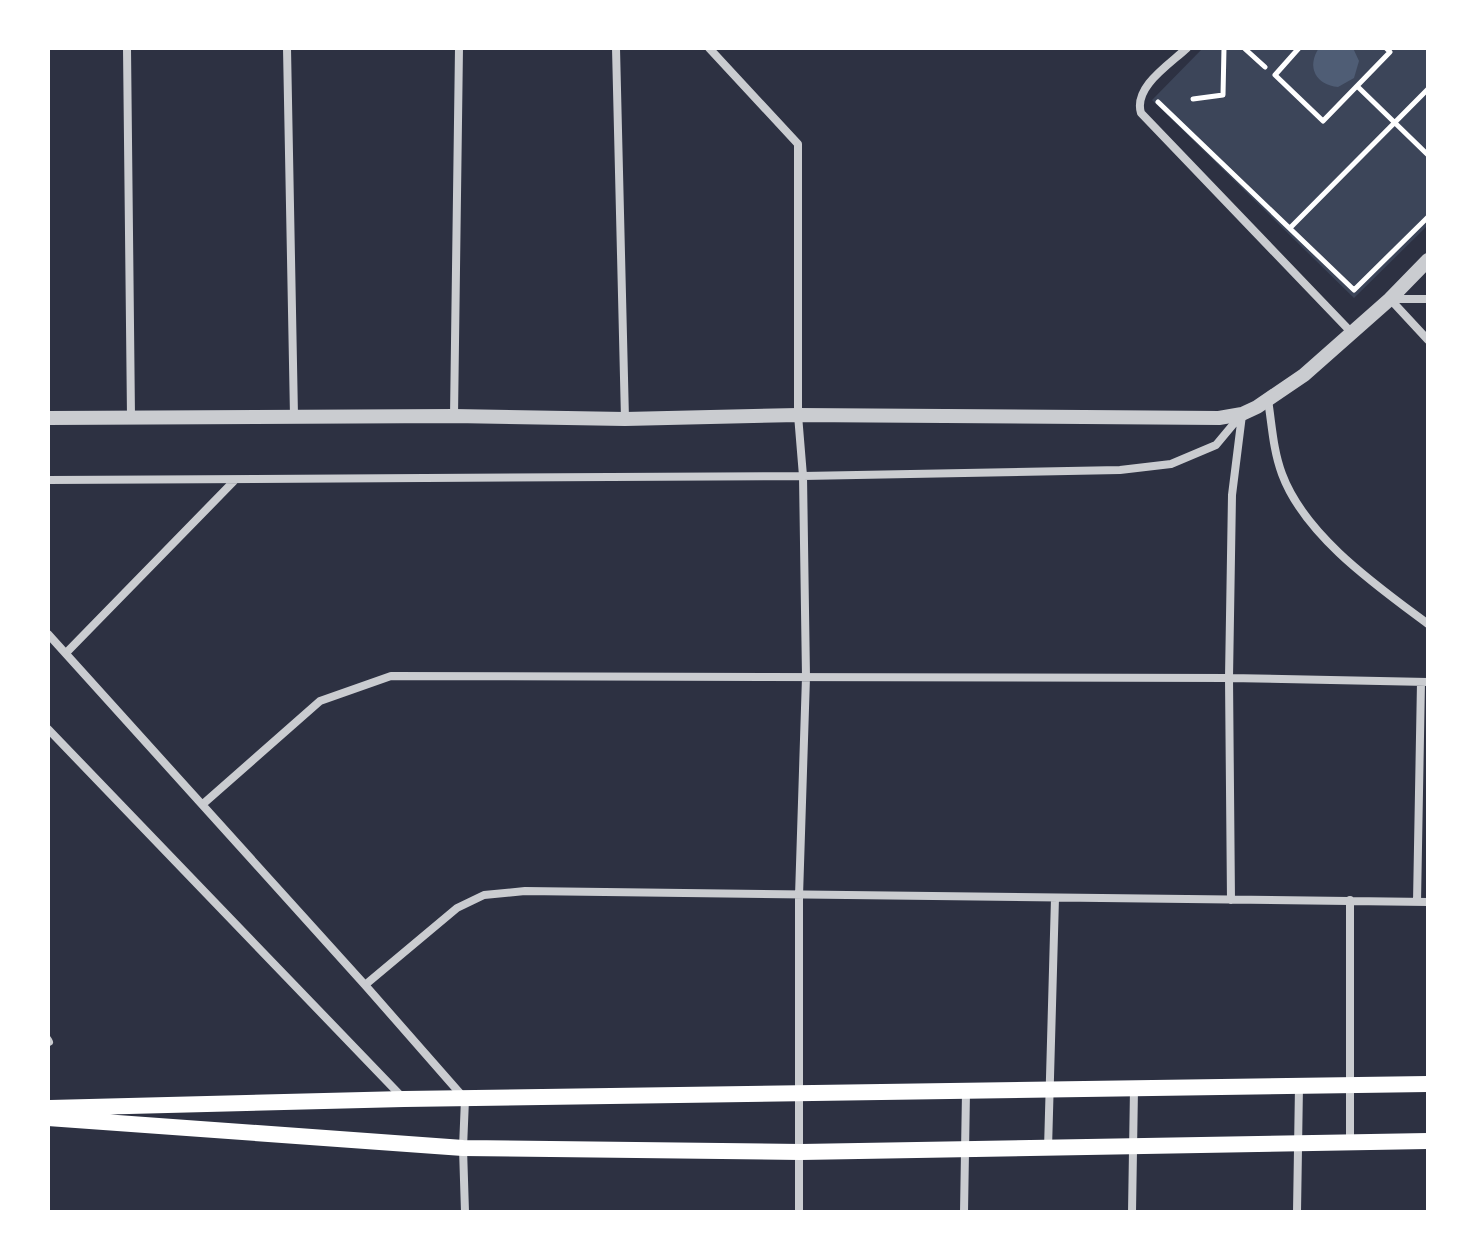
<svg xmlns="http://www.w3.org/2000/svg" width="1476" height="1260" font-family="Manrope,sans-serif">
<rect width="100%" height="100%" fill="#2d3142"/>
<path fill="#3c4559" d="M 1203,48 L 1428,48 L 1428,225 L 1354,298 L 1152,100 Z"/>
<path fill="#4f5d75" d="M 1319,48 L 1353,48 L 1359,61 L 1354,78 L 1338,87 C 1316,85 1306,67 1319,48 Z"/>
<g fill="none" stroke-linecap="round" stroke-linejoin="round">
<path stroke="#fff" stroke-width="5" d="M 1244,48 L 1265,67
M 1299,48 L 1275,75 L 1323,121 L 1390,52 L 1386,48
M 1357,86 L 1428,155
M 1193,99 L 1223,95 L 1224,48
M 1158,102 L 1354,290 L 1428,217
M 1290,228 L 1428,89"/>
<path stroke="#caccd0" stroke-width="8" d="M 127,48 L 131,417
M 287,48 L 294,416
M 616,48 L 625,419
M 709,48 L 798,144 L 798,415 L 803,476 L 806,677 L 799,896 L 799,1212
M 1187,48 C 1170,64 1133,87 1141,113 L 1351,332
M 1390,299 L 1428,340
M 1390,299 L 1428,299
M 1268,400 C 1272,425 1273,450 1282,474 C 1305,536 1377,586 1428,624
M 454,416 L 459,48
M 48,480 L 803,476 L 1120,470 L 1171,464 L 1216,445 L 1241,415
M 48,634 L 365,985 L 465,1099 L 463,1148 L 465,1212
M 67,652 L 235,480
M 48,729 L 402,1097
M 203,804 L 320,701 L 391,676 L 1229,678 L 1428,682
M 1231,900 L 1229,678 L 1232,495 L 1242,415
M 1417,902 L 1421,682
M 365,985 L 457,908 L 484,895 L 525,891 L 1428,902
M 48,1040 L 49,1042
M 1350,1142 L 1350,900
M 1048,1149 L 1055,898
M 964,1212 L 966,1092
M 1132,1212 L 1134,1089
M 1297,1212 L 1299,1086"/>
<path stroke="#caccd0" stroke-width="14" d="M 48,418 L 454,416 L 625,419 L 798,415 L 1219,418 L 1242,414 L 1257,407 L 1304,375 L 1390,299 L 1428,260"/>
<path stroke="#fff" stroke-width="16" d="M 50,1108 L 404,1099 L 1428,1084
M 48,1118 L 463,1148 L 801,1152 L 1428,1141"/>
</g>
<rect width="1476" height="1260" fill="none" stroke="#ffffff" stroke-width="100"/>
</svg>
